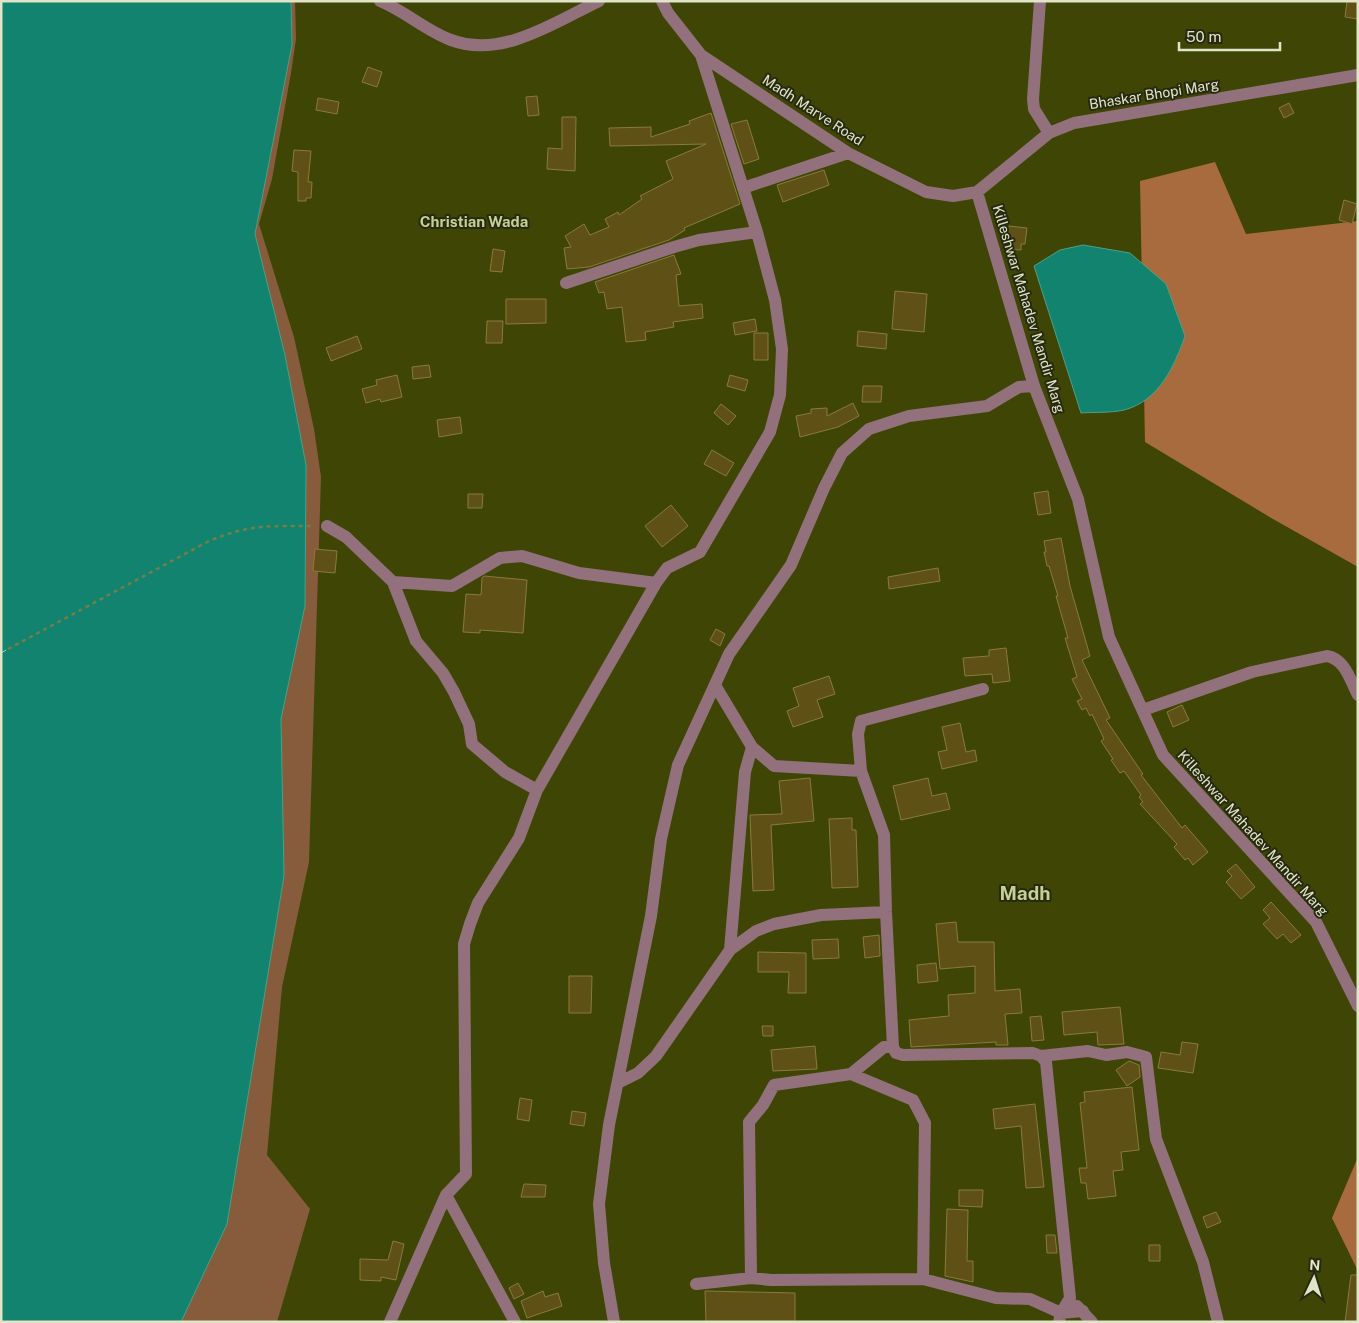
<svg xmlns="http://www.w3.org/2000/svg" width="1359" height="1323" font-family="'Public Sans',sans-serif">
<rect width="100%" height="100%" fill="#3f4605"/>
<path fill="#875c3d" d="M 291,1 L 295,1 L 296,39 L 291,73 L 272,179 L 259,224 L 294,337 L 314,429 L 321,477 L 309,862 L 282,987 L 267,1155 L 310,1209 L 277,1322 L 181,1322 L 227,1224 L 284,876 L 281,719 L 305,606 L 306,465 L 285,355 L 255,234 L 292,45 Z"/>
<path fill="#a76b3e" d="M 1215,162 L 1246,234 L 1358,221 L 1358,567 L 1273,519 L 1145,442 L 1140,181 Z
M 1358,1157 L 1358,1271 L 1332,1218 Z"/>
<path fill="#11836e" stroke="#4fa088" d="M 1,1 L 291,1 L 292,45 L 255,234 L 285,355 L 306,465 L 305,606 L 281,719 L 284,876 L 227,1224 L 181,1322 L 1,1322 Z
M 1083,245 L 1130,253 L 1166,284 L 1185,336 C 1174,367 1159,401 1124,410 C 1111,413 1095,412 1081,413 L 1034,266 L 1060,250 Z"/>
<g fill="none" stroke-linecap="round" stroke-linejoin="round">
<path stroke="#66f0d0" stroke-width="1" stroke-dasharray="6 5" stroke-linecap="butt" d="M 1,653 L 8,649"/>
</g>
<path fill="#5f5115" stroke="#897a3e" d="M 1347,1 L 1358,1 L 1358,19 L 1345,17 Z
M 368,67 L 382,72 L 377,87 L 362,82 Z
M 537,96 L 539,115 L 528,116 L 526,97 Z
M 318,98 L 339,102 L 337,114 L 316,110 Z
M 1289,103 L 1294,113 L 1284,118 L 1279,108 Z
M 711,113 L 740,204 L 684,228 L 685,230 L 669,240 L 589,267 L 567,269 L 564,248 L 571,247 L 565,236 L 584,224 L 590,235 L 609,227 L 605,219 L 618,212 L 619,215 L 642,199 L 640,196 L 673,179 L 666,161 L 706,144 L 610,146 L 609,128 L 651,127 L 651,137 L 690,124 L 689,121 Z
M 562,117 L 576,117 L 575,171 L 547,169 L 548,148 L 562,149 Z
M 747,120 L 759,159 L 744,164 L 731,124 Z
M 294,150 L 311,151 L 308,182 L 312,182 L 311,198 L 306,198 L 306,201 L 298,201 L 298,172 L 292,171 Z
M 824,170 L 829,185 L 783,202 L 777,185 Z
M 1344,200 L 1357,204 L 1352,224 L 1339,220 Z
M 1009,226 L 1027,228 L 1025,244 L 1021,244 L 1021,250 L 1006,249 Z
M 493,249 L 505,251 L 502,272 L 490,271 Z
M 674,255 L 681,274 L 676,275 L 679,306 L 702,304 L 703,318 L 673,322 L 674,327 L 645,332 L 646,340 L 626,342 L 622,307 L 607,309 L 604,292 L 599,293 L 595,282 Z
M 895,291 L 927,294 L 924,332 L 892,329 Z
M 506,299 L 546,299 L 546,323 L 506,324 Z
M 755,319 L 757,331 L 735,335 L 733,323 Z
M 487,321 L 503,321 L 502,343 L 486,343 Z
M 858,331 L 887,334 L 886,349 L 857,346 Z
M 754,333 L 768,333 L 768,360 L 754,360 Z
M 357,336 L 362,349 L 331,361 L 326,348 Z
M 429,365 L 431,377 L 413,379 L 412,367 Z
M 397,375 L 402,397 L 381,402 L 380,399 L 366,403 L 362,389 L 377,385 L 376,380 Z
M 730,375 L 748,380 L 745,391 L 727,386 Z
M 863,386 L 882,386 L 881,402 L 862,402 Z
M 853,403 L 859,416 L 838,427 L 800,437 L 796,416 L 811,413 L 811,409 L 827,408 L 827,416 Z
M 721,404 L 736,416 L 728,425 L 714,413 Z
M 460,417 L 462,433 L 439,437 L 437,420 Z
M 712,450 L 734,463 L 726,476 L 704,464 Z
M 1048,491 L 1051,513 L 1038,515 L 1034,493 Z
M 468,494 L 483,494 L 482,508 L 468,508 Z
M 671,505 L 688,526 L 662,547 L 645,526 Z
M 1061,538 L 1070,586 L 1090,656 L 1082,660 L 1110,718 L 1106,720 L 1143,774 L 1141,775 L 1182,828 L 1185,825 L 1208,852 L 1193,865 L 1188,858 L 1185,860 L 1174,847 L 1177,844 L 1140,804 L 1143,802 L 1139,797 L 1141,795 L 1124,771 L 1120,773 L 1111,760 L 1113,759 L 1101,741 L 1104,739 L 1092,714 L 1090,716 L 1086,708 L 1082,710 L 1077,701 L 1082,699 L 1072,679 L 1077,677 L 1065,638 L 1068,638 L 1056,596 L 1058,596 L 1049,566 L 1047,566 L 1044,552 L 1046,552 L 1044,541 Z
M 315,549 L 337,551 L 335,573 L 313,571 Z
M 938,568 L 940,581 L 889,589 L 888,577 Z
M 484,576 L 527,580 L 523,633 L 480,630 L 480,633 L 463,632 L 466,594 L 481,595 L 482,578 Z
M 716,629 L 725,634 L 720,646 L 710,640 Z
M 1006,648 L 1010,681 L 993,683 L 992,674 L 965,676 L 963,658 L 989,656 L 989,650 Z
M 829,676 L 835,694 L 817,700 L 823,717 L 793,727 L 787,711 L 799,706 L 793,688 Z
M 1182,705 L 1189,720 L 1173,727 L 1167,712 Z
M 960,723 L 966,752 L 975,750 L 977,761 L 942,769 L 938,752 L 947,750 L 942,727 Z
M 810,778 L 814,821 L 771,825 L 774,890 L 753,891 L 750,815 L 782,814 L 779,781 Z
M 928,778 L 932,796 L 946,793 L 950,809 L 901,820 L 893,786 Z
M 852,818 L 852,830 L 856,830 L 858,887 L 832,888 L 829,819 Z
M 1236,864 L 1255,887 L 1241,899 L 1226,882 L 1232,876 L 1227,871 Z
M 1271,902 L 1301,935 L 1291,943 L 1283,934 L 1277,939 L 1263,924 L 1270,918 L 1263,910 Z
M 956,922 L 958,942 L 994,942 L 995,991 L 1020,989 L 1022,1013 L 1005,1014 L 1008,1045 L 996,1045 L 996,1042 L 911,1047 L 909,1020 L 949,1016 L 948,995 L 975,993 L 975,966 L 940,969 L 936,924 Z
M 879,935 L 880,956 L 865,958 L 863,937 Z
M 838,939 L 839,958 L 813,959 L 812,940 Z
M 758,952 L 806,953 L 806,993 L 788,993 L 789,972 L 758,972 Z
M 936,963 L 938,981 L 918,983 L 917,965 Z
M 569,976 L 592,976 L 591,1013 L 569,1013 Z
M 1120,1007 L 1124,1044 L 1098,1045 L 1097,1032 L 1064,1035 L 1062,1012 Z
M 1041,1016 L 1044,1040 L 1032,1041 L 1030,1017 Z
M 762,1026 L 773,1026 L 773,1036 L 763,1036 Z
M 1182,1042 L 1198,1044 L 1193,1073 L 1158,1068 L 1161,1052 L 1180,1055 Z
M 815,1046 L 817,1069 L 773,1071 L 771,1050 Z
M 1129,1061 L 1139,1065 L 1140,1077 L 1127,1086 L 1116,1070 Z
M 1132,1087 L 1139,1150 L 1121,1152 L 1123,1170 L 1113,1171 L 1116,1196 L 1088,1199 L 1086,1183 L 1081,1183 L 1079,1168 L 1087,1168 L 1080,1103 L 1085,1102 L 1084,1092 Z
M 520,1098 L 532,1100 L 529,1121 L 517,1119 Z
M 1035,1104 L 1044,1187 L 1026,1188 L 1021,1126 L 995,1129 L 993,1109 Z
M 572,1111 L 586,1113 L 584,1126 L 570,1124 Z
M 524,1184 L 546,1185 L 545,1197 L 521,1197 Z
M 959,1190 L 983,1190 L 982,1207 L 959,1206 Z
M 947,1209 L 968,1210 L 967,1261 L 973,1261 L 973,1282 L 945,1276 Z
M 1216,1212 L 1221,1222 L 1207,1228 L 1203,1217 Z
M 1046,1235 L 1055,1235 L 1057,1253 L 1047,1253 Z
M 393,1241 L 404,1244 L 396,1280 L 381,1277 L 381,1281 L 360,1280 L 360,1259 L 388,1260 Z
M 1149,1245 L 1160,1245 L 1160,1261 L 1149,1261 Z
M 1351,1275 L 1358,1275 L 1358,1322 L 1345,1322 Z
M 518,1283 L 524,1294 L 514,1299 L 509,1288 Z
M 543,1291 L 545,1297 L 558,1293 L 562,1306 L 527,1318 L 521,1301 Z
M 705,1291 L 795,1293 L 795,1322 L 706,1322 Z"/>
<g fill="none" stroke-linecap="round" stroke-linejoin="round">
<path stroke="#767d48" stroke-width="2.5" stroke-dasharray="4 4" stroke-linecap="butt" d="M 8,649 L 209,541 C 249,524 272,526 314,526"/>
<path stroke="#92717c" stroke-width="12" d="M 380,1 C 405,11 426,31 451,40 C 502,59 555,22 599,1
M 662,1 L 668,13 L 701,55 L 848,153 L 926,192 L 953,196 L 977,192
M 1040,1 L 1033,99 L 1034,109 L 1049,133
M 743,188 L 848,153
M 977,192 L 1034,386 L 1078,499 L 1109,637 L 1163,755 L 1316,922 L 1358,1006
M 977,192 L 1049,133 L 1074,123 L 1358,75
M 566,283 L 674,247 L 699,240 L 757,232
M 327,526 L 346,537 L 393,582 L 416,641 L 443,673 L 454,692 L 469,724 L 472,744 L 505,772 L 537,790
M 393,582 L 452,586 L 500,558 L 522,556 L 579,573 L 656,583
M 715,685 L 752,747 L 774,766 L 861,771
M 983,689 L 861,721 L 858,734 L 861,771 L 884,835 L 886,912 L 893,1047 L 896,1053 L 903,1055 L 1033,1053 L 1041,1056 L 1088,1051 L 1106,1055 L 1127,1052 L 1146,1057 L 1156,1139 L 1203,1262 L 1218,1322
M 1143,710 L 1252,672 L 1327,656 C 1345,659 1350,680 1358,695
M 730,950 L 745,772 L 752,747
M 1041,1056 L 1046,1062 L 1070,1298 L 1061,1313 L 1059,1322
M 851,1074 L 913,1100 L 925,1123 L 923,1279
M 618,1083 L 638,1073 L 656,1056 L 730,950 L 756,931 L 774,924 L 821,915 L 886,912
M 446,1195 L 515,1322
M 751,1278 L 749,1122 L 763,1105 L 774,1085 L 851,1074 L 884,1047 L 893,1047
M 696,1284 L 751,1278 L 771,1280 L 923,1279 L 996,1298 L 1030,1299 L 1061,1313 L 1083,1311
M 1077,1306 L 1092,1322
M 390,1322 L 446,1195 L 466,1174 L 464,944 L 470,924 L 478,903 L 519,838 L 537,790 L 656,583 L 667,568 L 700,552 L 770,432 L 780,395 L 782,349 L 775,300 L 757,232 L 701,55
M 614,1322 L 604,1263 L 599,1204 L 609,1125 L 651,916 L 661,839 L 678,765 L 729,654 L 791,565 L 824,488 L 842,453 L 869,429 L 909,416 L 987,406 L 1019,387 L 1034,386"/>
</g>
<g text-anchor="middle" stroke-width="4" stroke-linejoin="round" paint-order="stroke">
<g font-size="14" fill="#dfe5c6" stroke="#272a11">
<text transform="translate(1154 94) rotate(-9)" y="5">Bhaskar Bhopi Marg</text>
<text transform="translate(813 110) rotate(33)" y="5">Madh Marve Road</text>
<text transform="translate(1029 309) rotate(73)" y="5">Killeshwar Mahadev Mandir Marg</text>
<text transform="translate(1253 833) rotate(48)" y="5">Killeshwar Mahadev Mandir Marg</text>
</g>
<g font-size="15" font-weight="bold" fill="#c6d092" stroke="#272a11">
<text x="474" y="227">Christian Wada</text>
</g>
<g font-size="19" font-weight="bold" fill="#c6d092" stroke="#272a11">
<text x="1025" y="900">Madh</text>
</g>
</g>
<rect width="1359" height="1323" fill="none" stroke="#dfe5c6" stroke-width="5"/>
<g transform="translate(1314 1278) rotate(4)" stroke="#272a11" stroke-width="4" paint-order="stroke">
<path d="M0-4L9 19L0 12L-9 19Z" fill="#dfe5c6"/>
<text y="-8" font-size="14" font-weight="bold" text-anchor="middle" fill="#dfe5c6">N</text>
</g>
<path d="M1179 42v8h101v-8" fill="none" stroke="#dfe5c6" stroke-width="2.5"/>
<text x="1186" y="42" font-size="15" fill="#dfe5c6" stroke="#272a11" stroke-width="4" paint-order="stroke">50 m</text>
</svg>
